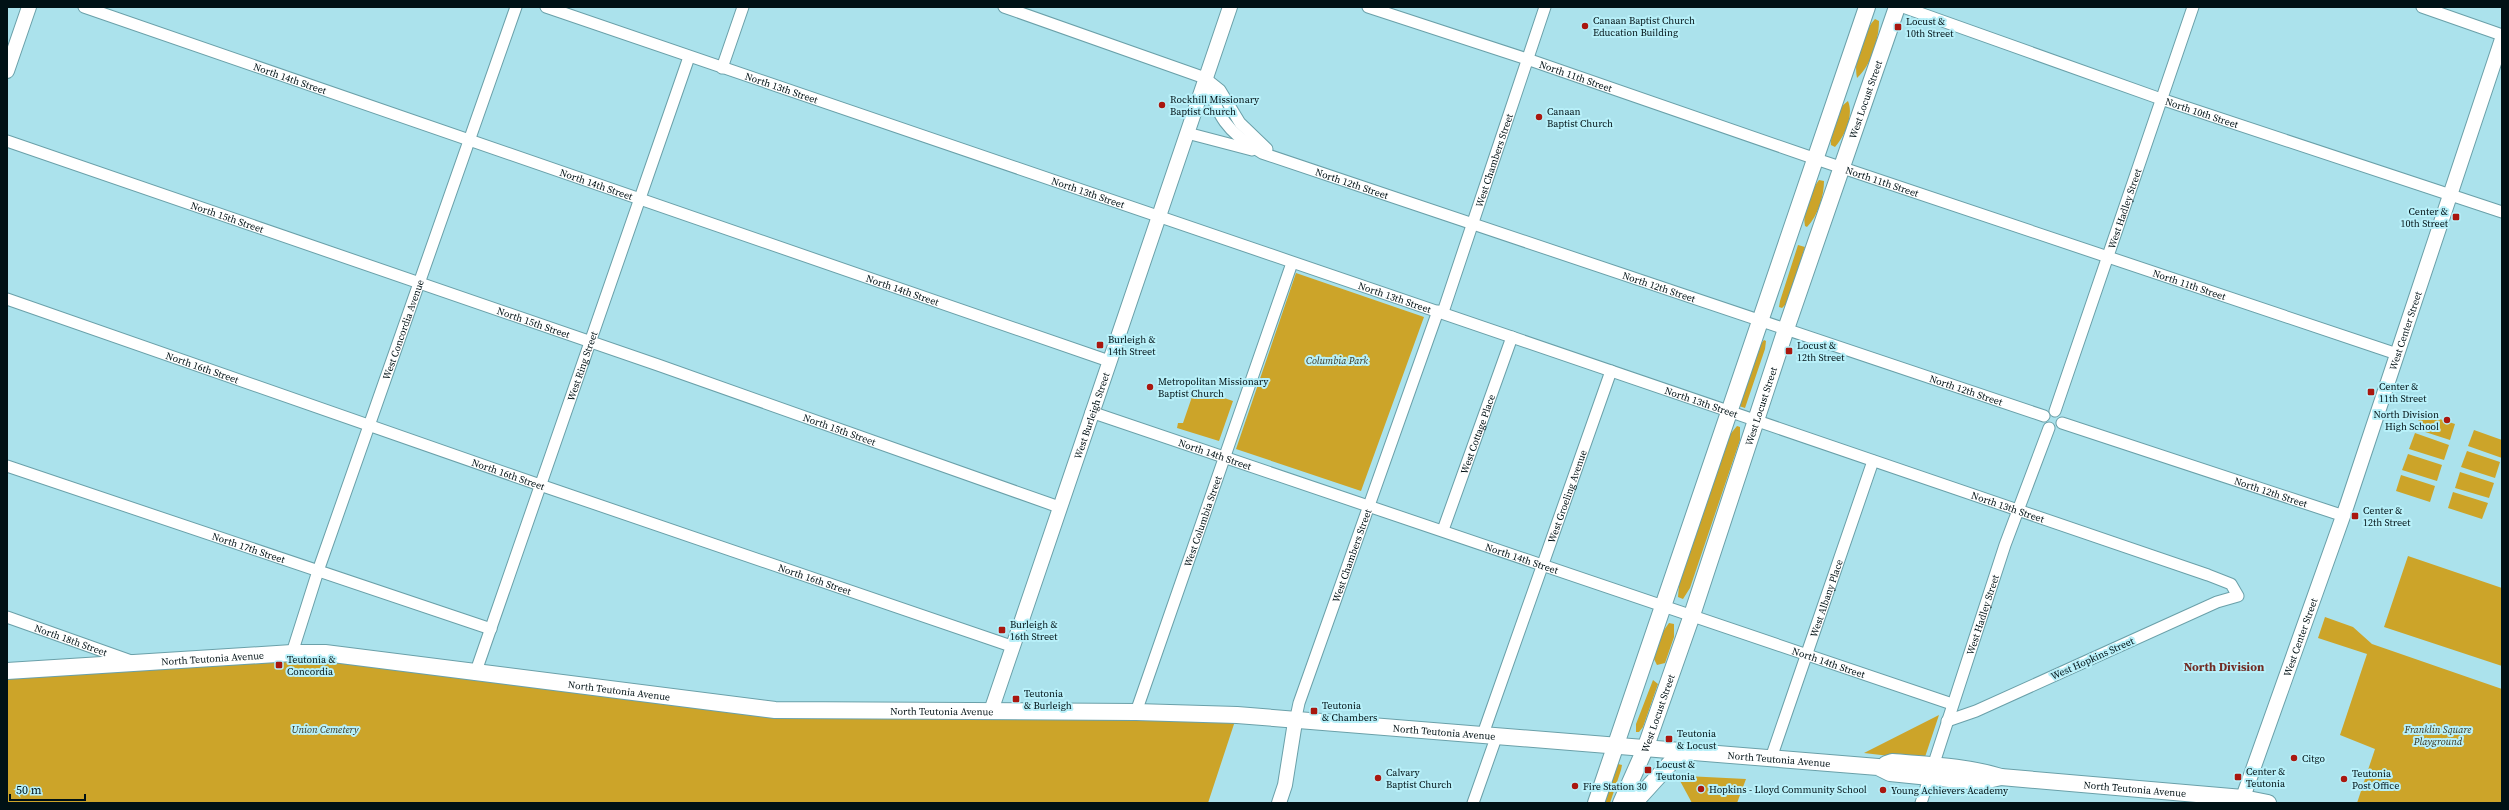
<svg xmlns="http://www.w3.org/2000/svg" width="2509" height="810" font-family="'Source Serif 4',serif">
<rect width="100%" height="100%" fill="#abe2ec"/>
<path fill="#cca429" d="M 1875,19 L 1879,21 C 1879,39 1871,66 1857,78 C 1853,60 1863,32 1875,19 Z
M 1848,101 C 1854,115 1845,136 1835,147 L 1831,145 C 1831,131 1836,109 1848,101 Z
M 1819,180 L 1824,181 C 1824,196 1818,216 1807,227 L 1805,226 C 1802,211 1810,192 1819,180 Z
M 1798,245 L 1805,247 L 1787,303 L 1782,308 L 1779,307 L 1780,301 Z
M 1296,273 L 1424,317 L 1361,491 L 1236,449 Z
M 1764,340 L 1766,341 L 1765,349 L 1745,408 L 1739,406 L 1760,345 Z
M 1195,388 L 1233,401 L 1219,441 L 1177,428 L 1178,423 L 1183,423 Z
M 2421,413 L 2455,424 L 2450,440 L 2416,429 Z
M 1737,426 L 1740,427 L 1740,440 L 1690,588 L 1683,599 L 1678,597 L 1679,585 L 1728,437 Z
M 2474,430 L 2502,440 L 2502,458 L 2468,446 Z
M 2415,433 L 2449,445 L 2444,460 L 2409,449 Z
M 2467,451 L 2500,462 L 2495,478 L 2461,467 Z
M 2408,454 L 2442,465 L 2437,481 L 2402,470 Z
M 2460,472 L 2494,483 L 2489,498 L 2455,488 Z
M 2401,475 L 2435,486 L 2430,502 L 2396,491 Z
M 2453,492 L 2488,503 L 2482,519 L 2448,508 Z
M 2408,556 L 2502,588 L 2502,666 L 2384,627 Z
M 2325,617 L 2353,627 L 2372,644 L 2502,689 L 2502,803 L 2357,803 L 2375,749 L 2340,735 L 2367,654 L 2318,638 Z
M 1669,623 L 1674,624 L 1674,637 L 1665,663 L 1657,665 L 1654,659 L 1662,633 Z
M 292,653 L 709,703 L 1237,715 L 1208,803 L 7,803 L 7,671 Z
M 1653,680 L 1658,684 L 1643,727 L 1639,732 L 1636,732 L 1636,724 Z
M 1939,715 L 1925,757 L 1915,759 L 1864,753 Z
M 1618,764 L 1622,765 L 1621,770 L 1610,803 L 1603,803 Z
M 1686,776 L 1746,779 L 1737,803 L 1692,803 L 1679,779 Z"/>
<g fill="none" stroke-linecap="round" stroke-linejoin="round">
<g stroke="#6aa0a9" stroke-width="13">
<g id="minor">
<path id="s1" d="M 84,7 L 1109,361"/>
<path id="s2" d="M 546,7 L 2208,575 L 2231,584 L 2238,596 L 2217,602 L 1976,711 L 1947,721"/>
<path d="M 1004,7 L 1205,78 L 1220,90 L 1240,123 L 1267,149"/>
<path id="s3" d="M 1368,7 L 1527,59 L 1816,159 L 2397,354"/>
<path id="s4" d="M 1903,7 L 2161,99 L 2502,212"/>
<path d="M 2422,7 L 2502,35"/>
<path d="M 722,68 L 743,7"/>
<path id="s5" d="M 1205,78 C 1219,117 1225,131 1262,153 L 2044,416"/>
<path d="M 1187,133 L 1252,150"/>
<path id="s6" d="M 7,141 L 658,365 L 1059,507"/>
<path id="s7" d="M 7,299 L 540,485 L 1011,646"/>
<path id="s8" d="M 1443,312 L 1545,7"/>
<path id="s9" d="M 2055,411 L 2193,7"/>
<path id="s10" d="M 1091,412 L 1952,704"/>
<path id="s11" d="M 2062,423 L 2344,516"/>
<path id="s12" d="M 7,466 L 491,629"/>
<path id="s13" d="M 1443,530 L 1512,337"/>
<path id="s14" d="M 7,617 L 131,661"/>
<path id="s15" d="M 292,653 L 318,571 L 516,7"/>
<path id="s16" d="M 475,674 L 689,57"/>
<path id="s17" d="M 1136,712 L 1292,263"/>
<path id="s18" d="M 1295,722 L 1299,703 L 1438,311"/>
<path id="s19" d="M 1483,734 L 1611,371"/>
<path id="s20" d="M 1771,758 L 1873,461"/>
<path d="M 1473,803 L 1497,735"/>
<path id="s21" d="M 1921,803 L 2005,545 L 2049,428"/>
</g>
</g>
<g stroke="#6aa0a9" stroke-width="16">
<g id="tertiary">
<path d="M 7,71 L 29,7"/>
<path id="s22" d="M 991,711 L 1230,7"/>
<path d="M 1279,803 L 1285,785 L 1295,722"/>
<path id="s23" d="M 2241,803 L 2347,505 L 2502,39"/>
</g>
</g>
<g stroke="#6aa0a9" stroke-width="18">
<g id="secondary">
<path id="s24" d="M 7,671 L 292,653 L 325,653 L 775,710 L 1136,712 L 1237,715 L 1878,767 L 1890,773 L 1979,782 L 2001,777"/>
<path id="s25" d="M 1886,764 L 1892,762 C 1928,765 1966,766 2001,777 L 2243,798 L 2268,803"/>
<path d="M 1596,803 L 1867,7"/>
<path id="s26" d="M 1621,803 L 1645,749 L 1692,615 L 1786,329 L 1897,7"/>
<path d="M 1634,803 L 1674,759 L 1690,753"/>
</g>
</g>
<use href="#minor" stroke="#fff" stroke-width="11"/>
<use href="#tertiary" stroke="#fff" stroke-width="14"/>
<use href="#secondary" stroke="#fff" stroke-width="16"/>
</g>
<g fill="#a9170f" stroke="#b8f0f9" stroke-width="1.5">
<circle cx="1585" cy="26" r="4"/>
<rect x="1894" y="23" width="8" height="8" rx="2"/>
<circle cx="1162" cy="105" r="4"/>
<circle cx="1539" cy="117" r="4"/>
<rect x="2452" y="213" width="8" height="8" rx="2"/>
<rect x="1096" y="341" width="8" height="8" rx="2"/>
<rect x="1785" y="347" width="8" height="8" rx="2"/>
<circle cx="1150" cy="387" r="4"/>
<rect x="2367" y="388" width="8" height="8" rx="2"/>
<circle cx="2447" cy="420" r="4"/>
<rect x="2351" y="512" width="8" height="8" rx="2"/>
<rect x="998" y="626" width="8" height="8" rx="2"/>
<rect x="275" y="661" width="8" height="8" rx="2"/>
<rect x="1012" y="695" width="8" height="8" rx="2"/>
<rect x="1310" y="707" width="8" height="8" rx="2"/>
<rect x="1665" y="735" width="8" height="8" rx="2"/>
<circle cx="2294" cy="758" r="4"/>
<rect x="1644" y="766" width="8" height="8" rx="2"/>
<rect x="2234" y="773" width="8" height="8" rx="2"/>
<circle cx="1378" cy="778" r="4"/>
<circle cx="2344" cy="779" r="4"/>
<circle cx="1575" cy="786" r="4"/>
<circle cx="1701" cy="789" r="4"/>
<circle cx="1883" cy="790" r="4"/>
</g>
<g text-anchor="middle" stroke-width="4" stroke-linejoin="round" paint-order="stroke">
<g font-size="10" fill="#001115" stroke="#b8f0f9" text-anchor="start">
<text x="1593" y="24">Canaan Baptist Church<tspan x="1593" dy="12">Education Building</tspan></text>
<text x="1906" y="25">Locust &amp;<tspan x="1906" dy="12">10th Street</tspan></text>
<text x="1170" y="103">Rockhill Missionary<tspan x="1170" dy="12">Baptist Church</tspan></text>
<text x="1547" y="115">Canaan<tspan x="1547" dy="12">Baptist Church</tspan></text>
<text x="2448" y="215" text-anchor="end">Center &amp;<tspan x="2448" dy="12">10th Street</tspan></text>
<text x="1108" y="343">Burleigh &amp;<tspan x="1108" dy="12">14th Street</tspan></text>
<text x="1797" y="349">Locust &amp;<tspan x="1797" dy="12">12th Street</tspan></text>
<text x="1158" y="385">Metropolitan Missionary<tspan x="1158" dy="12">Baptist Church</tspan></text>
<text x="2379" y="390">Center &amp;<tspan x="2379" dy="12">11th Street</tspan></text>
<text x="2439" y="418" text-anchor="end">North Division<tspan x="2439" dy="12">High School</tspan></text>
<text x="2363" y="514">Center &amp;<tspan x="2363" dy="12">12th Street</tspan></text>
<text x="1010" y="628">Burleigh &amp;<tspan x="1010" dy="12">16th Street</tspan></text>
<text x="287" y="663">Teutonia &amp;<tspan x="287" dy="12">Concordia</tspan></text>
<text x="1024" y="697">Teutonia<tspan x="1024" dy="12">&amp; Burleigh</tspan></text>
<text x="1322" y="709">Teutonia<tspan x="1322" dy="12">&amp; Chambers</tspan></text>
<text x="1677" y="737">Teutonia<tspan x="1677" dy="12">&amp; Locust</tspan></text>
<text x="2302" y="762">Citgo</text>
<text x="1656" y="768">Locust &amp;<tspan x="1656" dy="12">Teutonia</tspan></text>
<text x="2246" y="775">Center &amp;<tspan x="2246" dy="12">Teutonia</tspan></text>
<text x="1386" y="776">Calvary<tspan x="1386" dy="12">Baptist Church</tspan></text>
<text x="2352" y="777">Teutonia<tspan x="2352" dy="12">Post Office</tspan></text>
<text x="1583" y="790">Fire Station 30</text>
<text x="1709" y="793">Hopkins - Lloyd Community School</text>
<text x="1891" y="794">Young Achievers Academy</text>
</g>
<g font-size="10" fill="#001115" stroke="#b8f0f9">
<text dy="4" stroke="none"><textPath href="#s3" startOffset="219">North 11th Street</textPath></text>
<text dy="4" stroke="none"><textPath href="#s1" startOffset="218">North 14th Street</textPath></text>
<text dy="4" stroke="none"><textPath href="#s2" startOffset="249">North 13th Street</textPath></text>
<text dy="4" stroke="none"><textPath href="#s26" startOffset="745">West Locust Street</textPath></text>
<text dy="4" stroke="none"><textPath href="#s4" startOffset="317">North 10th Street</textPath></text>
<text dy="4" stroke="none"><textPath href="#s8" startOffset="160">West Chambers Street</textPath></text>
<text dy="4" stroke="none"><textPath href="#s3" startOffset="543">North 11th Street</textPath></text>
<text dy="4" stroke="none"><textPath href="#s5" startOffset="192">North 12th Street</textPath></text>
<text dy="4" stroke="none"><textPath href="#s1" startOffset="542">North 14th Street</textPath></text>
<text dy="4" stroke="none"><textPath href="#s2" startOffset="573">North 13th Street</textPath></text>
<text dy="4" stroke="none"><textPath href="#s9" startOffset="214">West Hadley Street</textPath></text>
<text dy="4" stroke="none"><textPath href="#s6" startOffset="233">North 15th Street</textPath></text>
<text dy="4" stroke="none"><textPath href="#s3" startOffset="867">North 11th Street</textPath></text>
<text dy="4" stroke="none"><textPath href="#s5" startOffset="516">North 12th Street</textPath></text>
<text dy="4" stroke="none"><textPath href="#s1" startOffset="866">North 14th Street</textPath></text>
<text dy="4" stroke="none"><textPath href="#s2" startOffset="897">North 13th Street</textPath></text>
<text dy="4" stroke="none"><textPath href="#s6" startOffset="557">North 15th Street</textPath></text>
<text dy="4" stroke="none"><textPath href="#s15" startOffset="342">West Concordia Avenue</textPath></text>
<text dy="4" stroke="none"><textPath href="#s23" startOffset="500">West Center Street</textPath></text>
<text dy="4" stroke="none"><textPath href="#s16" startOffset="326">West Ring Street</textPath></text>
<text dy="4" stroke="none"><textPath href="#s7" startOffset="207">North 16th Street</textPath></text>
<text dy="4" stroke="none"><textPath href="#s5" startOffset="840">North 12th Street</textPath></text>
<text dy="4" stroke="none"><textPath href="#s2" startOffset="1221">North 13th Street</textPath></text>
<text dy="4" stroke="none"><textPath href="#s26" startOffset="421">West Locust Street</textPath></text>
<text dy="4" stroke="none"><textPath href="#s22" startOffset="312">West Burleigh Street</textPath></text>
<text dy="4" stroke="none"><textPath href="#s6" startOffset="881">North 15th Street</textPath></text>
<text dy="4" stroke="none"><textPath href="#s13" startOffset="102">West Cottage Place</textPath></text>
<text dy="4" stroke="none"><textPath href="#s10" startOffset="131">North 14th Street</textPath></text>
<text dy="4" stroke="none"><textPath href="#s7" startOffset="531">North 16th Street</textPath></text>
<text dy="4" stroke="none"><textPath href="#s11" startOffset="220">North 12th Street</textPath></text>
<text dy="4" stroke="none"><textPath href="#s19" startOffset="252">West Groeling Avenue</textPath></text>
<text dy="4" stroke="none"><textPath href="#s2" startOffset="1545">North 13th Street</textPath></text>
<text dy="4" stroke="none"><textPath href="#s17" startOffset="202">West Columbia Street</textPath></text>
<text dy="4" stroke="none"><textPath href="#s12" startOffset="255">North 17th Street</textPath></text>
<text dy="4" stroke="none"><textPath href="#s18" startOffset="176">West Chambers Street</textPath></text>
<text dy="4" stroke="none"><textPath href="#s10" startOffset="455">North 14th Street</textPath></text>
<text dy="4" stroke="none"><textPath href="#s7" startOffset="855">North 16th Street</textPath></text>
<text dy="4" stroke="none"><textPath href="#s20" startOffset="169">West Albany Place</textPath></text>
<text dy="4" stroke="none"><textPath href="#s21" startOffset="198">West Hadley Street</textPath></text>
<text dy="4" stroke="none"><textPath href="#s23" startOffset="176">West Center Street</textPath></text>
<text dy="4" stroke="none"><textPath href="#s14" startOffset="68">North 18th Street</textPath></text>
<text dy="4" stroke="none"><textPath href="#s24" startOffset="206">North Teutonia Avenue</textPath></text>
<text transform="translate(2092 658) rotate(-24)" y="4">West Hopkins Street</text>
<text dy="4" stroke="none"><textPath href="#s10" startOffset="779">North 14th Street</textPath></text>
<text dy="4" stroke="none"><textPath href="#s24" startOffset="615">North Teutonia Avenue</textPath></text>
<text dy="4" stroke="none"><textPath href="#s24" startOffset="939">North Teutonia Avenue</textPath></text>
<text dy="4" stroke="none"><textPath href="#s26" startOffset="97">West Locust Street</textPath></text>
<text dy="4" stroke="none"><textPath href="#s24" startOffset="1442">North Teutonia Avenue</textPath></text>
<text dy="4" stroke="none"><textPath href="#s24" startOffset="1778">North Teutonia Avenue</textPath></text>
<text dy="4" stroke="none"><textPath href="#s25" startOffset="251">North Teutonia Avenue</textPath></text>
</g>
<g font-size="10" font-style="italic" fill="#3a311b" stroke="#b8f0f9">
<text x="1337" y="364">Columbia Park</text>
<text x="325" y="733">Union Cemetery</text>
<text x="2438" y="733">Franklin Square<tspan x="2438" dy="12">Playground</tspan></text>
</g>
<g font-size="12" font-weight="bold" fill="#712c24" stroke="#b8f0f9">
<text x="2224" y="671">North Division</text>
</g>
</g>
<rect width="2509" height="810" fill="none" stroke="#001115" stroke-width="16"/>
<path d="M10 794v6h75v-6" fill="none" stroke="#001115" stroke-width="2"/>
<text x="16" y="794" font-size="12" fill="#001115" stroke="#b8f0f9" stroke-width="3" paint-order="stroke">50 m</text>
</svg>
